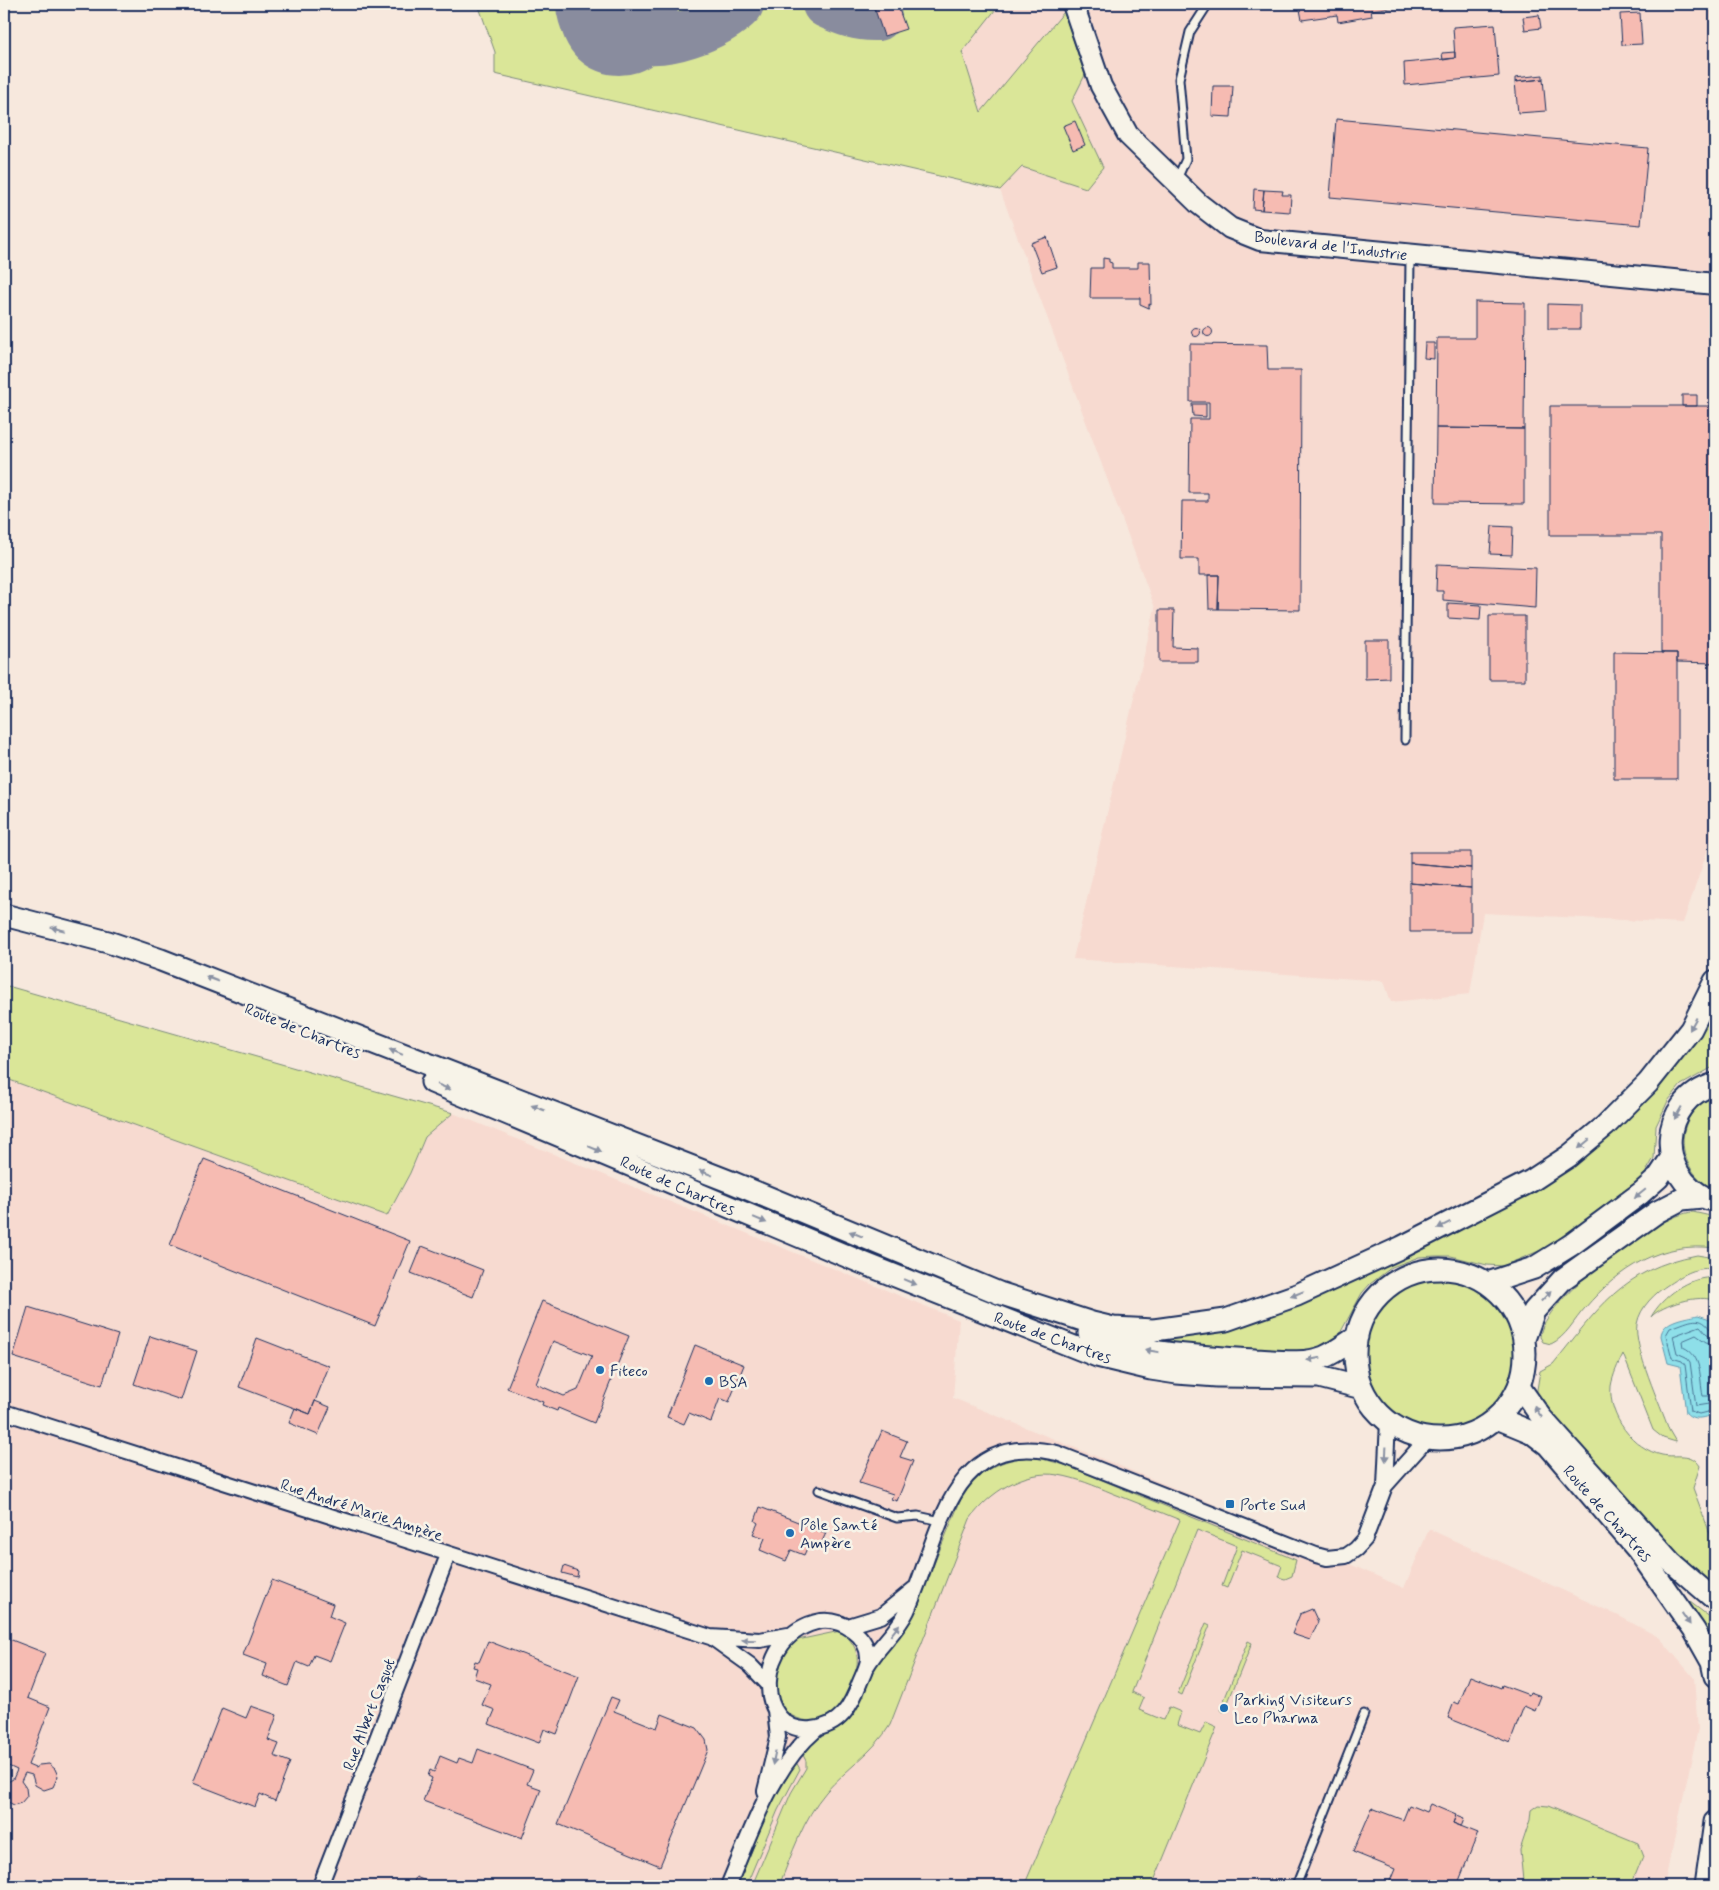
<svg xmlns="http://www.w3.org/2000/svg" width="1719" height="1890" font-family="Mynerve,sans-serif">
<rect width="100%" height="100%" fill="#f7e8dd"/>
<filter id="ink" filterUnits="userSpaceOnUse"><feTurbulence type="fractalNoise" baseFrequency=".02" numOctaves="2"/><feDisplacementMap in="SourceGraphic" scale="10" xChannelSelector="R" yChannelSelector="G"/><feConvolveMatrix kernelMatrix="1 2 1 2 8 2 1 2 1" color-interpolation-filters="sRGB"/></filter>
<g filter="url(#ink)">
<path fill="#f7dad0" d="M 478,4 L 1715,4 L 1715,828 L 1683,923 L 1483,913 L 1470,994 L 1391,1002 L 1384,981 L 1073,959 L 1155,608 L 1000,190 L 981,113 L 858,157 L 495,74 L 495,52 Z
M 4,1078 L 387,1216 L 410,1173 L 425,1137 L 453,1113 L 959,1320 L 953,1398 L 1206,1501 L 1404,1588 L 1429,1529 L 1619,1616 L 1660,1638 L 1694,1678 L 1698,1729 L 1664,1886 L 4,1886 Z"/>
<path fill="#dae698" stroke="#7a8a7b" d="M 478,4 L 1000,4 L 962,52 L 981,112 L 1064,12 L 1085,75 L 1072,101 L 1103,167 L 1086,188 L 1022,167 L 1000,190 L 495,74 L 495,52 Z
M 4,985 L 453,1113 L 425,1137 L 410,1173 L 387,1216 L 4,1078 Z
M 1715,1000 L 1715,1066 L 1681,1085 L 1668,1101 L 1656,1126 L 1654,1158 L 1643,1177 L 1546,1248 L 1503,1266 L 1487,1265 L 1451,1256 L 1435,1256 L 1419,1257 L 1392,1267 L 1370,1284 L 1362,1293 L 1338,1337 L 1319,1352 L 1205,1352 L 1151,1340 L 1192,1332 L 1549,1180 Z
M 1715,1096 L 1715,1189 C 1674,1171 1671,1113 1715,1096 Z
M 1693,1212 L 1715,1217 L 1715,1248 C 1661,1241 1619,1268 1585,1308 C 1574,1320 1566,1337 1551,1344 L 1543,1342 L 1540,1337 C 1541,1301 1659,1213 1693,1212 Z
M 1697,1255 L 1715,1258 L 1715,1269 C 1697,1266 1684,1274 1669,1284 C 1655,1293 1640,1307 1637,1324 C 1633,1347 1661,1406 1669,1430 L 1676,1442 L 1663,1438 L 1653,1430 L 1623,1354 C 1618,1364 1613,1375 1611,1386 C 1608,1416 1633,1449 1662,1455 C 1677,1458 1691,1451 1700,1466 L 1693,1488 L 1715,1547 L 1715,1587 L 1703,1579 L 1652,1531 L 1536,1396 L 1540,1371 L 1553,1364 C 1598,1309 1622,1269 1697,1255 Z
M 1715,1278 L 1715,1301 C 1701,1293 1661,1305 1651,1317 C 1662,1297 1690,1275 1715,1278 Z
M1364 1354a76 76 0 1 1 152 0a76 76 0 1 1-152 0Z
M 1030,1457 L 1047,1460 L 1068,1466 L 1296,1560 L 1292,1576 L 1285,1579 L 1278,1577 L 1282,1566 L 1242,1550 L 1227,1588 L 1222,1586 L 1237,1546 L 1197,1530 L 1132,1692 L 1144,1698 L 1139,1710 L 1163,1720 L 1169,1707 L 1181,1712 L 1177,1725 L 1200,1734 L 1206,1722 L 1217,1727 L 1152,1886 L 1024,1886 L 1180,1520 C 1158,1511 1135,1502 1112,1493 C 1095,1486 1077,1478 1058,1475 C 1024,1469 989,1493 970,1519 L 890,1725 C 874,1752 846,1769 826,1792 C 803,1819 792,1854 779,1886 L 752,1886 L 791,1793 L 806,1768 L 806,1761 L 802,1753 L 813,1741 L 843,1726 L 854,1714 L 880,1657 L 912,1616 L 964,1492 C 981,1470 1002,1459 1030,1457 Z
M 1690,1602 L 1715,1621 L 1715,1659 L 1686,1607 Z
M 1206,1623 L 1210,1625 L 1182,1695 L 1178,1693 Z
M 840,1631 C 857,1643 861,1658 854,1677 C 850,1687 847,1700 840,1708 C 820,1731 780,1722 776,1691 C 773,1674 783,1654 793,1641 Z
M 1248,1641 L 1252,1643 L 1224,1712 L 1220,1710 Z
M 796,1762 L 800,1769 L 778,1810 L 746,1886 L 737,1886 L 771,1804 Z
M 1538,1805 L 1548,1806 L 1638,1843 L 1643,1856 L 1631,1886 L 1526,1886 L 1523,1881 L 1520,1850 L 1530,1820 L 1531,1810 Z"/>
<path fill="#8edfe9" stroke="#6099b1" d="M 1698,1315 L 1710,1319 L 1715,1331 L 1715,1414 C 1705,1417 1695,1422 1686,1413 L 1680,1366 L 1668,1363 L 1661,1336 C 1662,1320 1685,1318 1698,1315 Z"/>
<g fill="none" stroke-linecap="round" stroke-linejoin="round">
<path stroke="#497596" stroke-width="1" d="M 1715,1330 L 1710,1329 C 1699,1313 1687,1323 1670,1328 L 1666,1335 L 1672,1358 L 1682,1361 L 1685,1365 L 1691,1411 L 1699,1414 L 1715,1410
M 1715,1336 L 1707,1334 L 1700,1326 L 1673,1336 L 1677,1353 L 1686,1357 L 1690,1362 L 1696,1406 L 1715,1403
M 1715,1344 L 1706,1342 L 1696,1335 L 1682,1341 L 1683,1347 C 1703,1356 1699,1378 1703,1396 L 1715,1396"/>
<path stroke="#898c9e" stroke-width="48" d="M 826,4 C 843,12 859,18 878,17
M 619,16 C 622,23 624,31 632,35 C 658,51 721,26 740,4"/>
<path stroke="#898c9e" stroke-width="118" d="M 615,4 L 619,16"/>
</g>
<path fill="#f6bbb2" stroke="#1b2f5e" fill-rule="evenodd" d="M 873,4 L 897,4 L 906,29 L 884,36 Z
M 1299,4 L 1417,4 L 1371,10 L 1372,16 L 1338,22 L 1337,15 L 1302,20 Z
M 1640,13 L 1642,44 L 1622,45 L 1620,14 Z
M 1539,15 L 1541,28 L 1525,30 L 1523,17 Z
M 1495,24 L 1499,76 L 1405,85 L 1404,63 L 1455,58 L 1453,27 Z
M 1455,52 L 1455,58 L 1443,60 L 1442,53 Z
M 1543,75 L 1543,79 L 1515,82 L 1515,78 Z
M 1543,79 L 1546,111 L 1518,113 L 1515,82 Z
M 1213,86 L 1233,86 L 1231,117 L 1212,116 Z
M 1336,119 L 1648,148 L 1641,225 L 1330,197 Z
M 1075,121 L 1085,145 L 1073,150 L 1063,126 Z
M 1254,189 L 1264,190 L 1262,210 L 1253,209 Z
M 1264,190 L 1283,191 L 1282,195 L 1291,195 L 1290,212 L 1262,210 Z
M 1047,237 L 1057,267 L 1042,272 L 1031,243 Z
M 1103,258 L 1109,259 L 1109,262 L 1112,263 L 1112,268 L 1138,268 L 1138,262 L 1150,262 L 1151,305 L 1149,304 L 1149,308 L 1140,304 L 1140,298 L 1090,298 L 1091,268 L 1103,268 Z
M 1475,302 L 1525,303 L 1524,429 L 1436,428 L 1437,338 L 1475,338 Z
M 1548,304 L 1580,305 L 1580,329 L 1548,329 Z
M1203.5 332a4.5 4.5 0 1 1 9 0a4.5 4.5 0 1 1-9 0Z
M1191.5 332a4.5 4.5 0 1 1 9 0a4.5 4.5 0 1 1-9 0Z
M 1425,343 L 1434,343 L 1434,359 L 1424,358 Z
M 1190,344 L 1267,345 L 1268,370 L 1301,370 L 1300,610 L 1218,609 L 1219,575 L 1199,575 L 1199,559 L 1181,559 L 1182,501 L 1208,501 L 1208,493 L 1189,493 L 1190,419 L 1209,419 L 1209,402 L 1190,402 Z
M 1682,395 L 1697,395 L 1697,406 L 1682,406 Z
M 1192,404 L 1206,404 L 1206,417 L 1193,416 Z
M 1550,406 L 1715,406 L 1715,663 L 1677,662 L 1677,653 L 1661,653 L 1661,535 L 1550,535 Z
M 1436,428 L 1524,429 L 1524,504 L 1435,503 Z
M 1492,526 L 1513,527 L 1512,555 L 1490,554 Z
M 1437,564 L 1536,568 L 1535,608 L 1443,600 L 1443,591 L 1436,591 Z
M 1208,575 L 1219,575 L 1218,609 L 1209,609 Z
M 1448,603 L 1481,605 L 1480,620 L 1448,618 Z
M 1159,610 L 1174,610 L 1173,647 L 1198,648 L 1198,662 L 1159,662 Z
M 1489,616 L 1525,616 L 1525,680 L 1489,680 Z
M 1365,640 L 1389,640 L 1389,678 L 1365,679 Z
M 1614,652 L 1677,653 L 1677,779 L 1614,779 Z
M 1410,852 L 1471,852 L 1471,868 L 1410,863 Z
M 1410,863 L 1471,868 L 1471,888 L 1410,883 Z
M 1410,883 L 1471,888 L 1471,932 L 1410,932 Z
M 204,1159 L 410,1241 L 375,1326 L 170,1245 Z
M 422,1246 L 483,1270 L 473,1297 L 411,1273 Z
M 542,1301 L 629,1336 L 594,1423 L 558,1408 L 557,1411 L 542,1405 L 543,1402 L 507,1388 ZM 553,1341 L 592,1356 L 578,1390 L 564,1396 L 536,1384 Z
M 28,1307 L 118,1335 L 102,1385 L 13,1357 Z
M 150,1336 L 197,1351 L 181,1400 L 134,1384 Z
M 257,1338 L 329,1366 L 310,1414 L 239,1387 Z
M 695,1345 L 744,1365 L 729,1402 L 720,1398 L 711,1422 L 689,1413 L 684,1424 L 667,1417 Z
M 315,1401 L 330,1407 L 318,1435 L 289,1423 L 295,1408 L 310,1414 Z
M 882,1431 L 907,1441 L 900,1457 L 913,1461 L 897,1501 L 891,1499 L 893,1494 L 859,1483 Z
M 760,1507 L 826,1533 L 819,1548 L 809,1544 L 804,1555 L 791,1550 L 786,1561 L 760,1550 L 765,1538 L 753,1534 L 758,1523 L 755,1521 Z
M 564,1566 L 578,1571 L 577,1577 L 562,1573 Z
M 272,1580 L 333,1604 L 329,1616 L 345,1623 L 330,1661 L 314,1655 L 309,1667 L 297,1662 L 288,1686 L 263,1676 L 267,1664 L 243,1655 Z
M 1312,1609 L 1318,1622 L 1310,1640 L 1292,1634 L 1300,1614 Z
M 4,1637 L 45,1653 L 28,1698 L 50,1707 L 28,1765 L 35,1768 L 39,1765 L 49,1764 L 55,1769 L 58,1776 L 53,1787 L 44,1790 L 35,1785 L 32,1775 L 25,1773 L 21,1781 L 26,1788 L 27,1796 L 21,1803 L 14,1805 L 4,1800 L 4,1784 L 13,1779 L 17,1770 L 4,1764 Z
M 488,1641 L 579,1676 L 557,1734 L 544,1729 L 539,1743 L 489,1724 L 495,1710 L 482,1705 L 491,1684 L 474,1678 L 477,1668 L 473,1667 L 475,1661 L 479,1662 Z
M 1470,1676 L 1501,1688 L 1502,1685 L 1529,1695 L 1530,1692 L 1541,1696 L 1535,1711 L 1524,1706 L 1510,1743 L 1448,1718 L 1454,1702 L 1459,1704 Z
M 611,1697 L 619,1700 L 614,1711 L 657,1728 L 662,1714 L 697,1728 L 706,1740 L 708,1750 L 660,1866 L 558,1824 Z
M 251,1706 L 277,1715 L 268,1740 L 279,1744 L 274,1756 L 290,1762 L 275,1801 L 260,1794 L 255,1807 L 193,1783 L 222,1708 L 246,1718 Z
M 478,1749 L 533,1770 L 527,1784 L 541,1789 L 522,1838 L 423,1801 L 432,1778 L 428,1776 L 430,1770 L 434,1772 L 440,1756 L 457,1763 L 459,1758 L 473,1763 Z
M 1430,1804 L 1456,1815 L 1453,1823 L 1478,1833 L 1457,1886 L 1388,1886 L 1395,1869 L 1353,1852 L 1372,1808 L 1403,1820 L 1409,1805 L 1426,1812 Z
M 1456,1815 L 1464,1818 L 1461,1826 L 1453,1823 Z
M 416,1877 L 428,1882 L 426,1886 L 412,1886 Z"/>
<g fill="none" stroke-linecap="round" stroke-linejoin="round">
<g stroke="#1b2f5e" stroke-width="11">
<path id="lane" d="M 1177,179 L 1186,159 L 1179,79 L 1190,32 L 1208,4
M 1405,740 L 1410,257
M 819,1490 L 897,1518 L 918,1516 L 941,1521
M 1296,1886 L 1364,1714"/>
</g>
<g stroke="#1b2f5e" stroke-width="18">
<path id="street" d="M 4,1412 L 710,1637 L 760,1640 L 788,1635
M 1385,1486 L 1428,1438
M 821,1621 C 842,1619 869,1635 868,1660 C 867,1667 863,1675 860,1682 C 851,1706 841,1726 812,1729 C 754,1735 752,1634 821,1621 Z
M 848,1626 L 881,1616 L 914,1589
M 711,1637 L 750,1665 L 768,1684
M 867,1666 C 878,1646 897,1632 907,1611 C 940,1538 948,1428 1057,1453 L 1316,1555 L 1327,1558 L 1346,1556 L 1356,1549 L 1365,1539 L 1385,1486 L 1388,1421
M 765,1791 L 778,1737 L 775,1710
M 320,1886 L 448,1555
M 728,1886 C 751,1832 771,1768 817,1729"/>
</g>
<g stroke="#1b2f5e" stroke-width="24">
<path id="secondary" d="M 1073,4 L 1101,86 L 1128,135 L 1199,204 L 1230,228 L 1260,240 L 1715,284
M 1519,1386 L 1541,1417 L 1671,1562 L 1715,1600"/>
</g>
<g stroke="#1b2f5e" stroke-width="25">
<path id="primary" d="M 4,915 L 108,942 L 161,960 L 731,1182 L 999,1293 L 1092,1323 L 1113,1328 L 1154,1330 L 1226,1320 L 1297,1295 L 1402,1247 L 1531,1181 L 1569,1156 L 1605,1126 L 1648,1083 L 1691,1029 L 1715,981
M 432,1082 L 863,1263 L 1097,1356 L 1151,1369 L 1177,1373 L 1217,1376 L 1319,1377 L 1362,1388
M 1708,1199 C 1655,1175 1658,1101 1715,1084
M1355 1354a85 85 0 1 1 170 0a85 85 0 1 1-170 0Z
M 1488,1283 L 1534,1268 L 1571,1245 L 1641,1193 L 1658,1178 L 1672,1157
M 1089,1333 C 1142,1356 1199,1356 1255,1360 C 1277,1361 1304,1365 1324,1357 C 1336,1352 1347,1343 1357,1337
M 1524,1339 L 1534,1311 L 1563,1279 L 1657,1212 L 1682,1199 L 1702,1197
M 1497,1418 L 1531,1432 L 1548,1445 L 1638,1550 L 1694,1630 L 1712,1662 L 1715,1676
M 1706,1886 L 1715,1822"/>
</g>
<use href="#lane" stroke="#f7f3e8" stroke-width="7"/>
<use href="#street" stroke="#f7f3e8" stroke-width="14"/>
<use href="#secondary" stroke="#f7f3e8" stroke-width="20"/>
<use href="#primary" stroke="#f7f3e8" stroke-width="21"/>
</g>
<defs><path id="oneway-solid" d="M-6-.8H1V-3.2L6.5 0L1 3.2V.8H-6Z" transform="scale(1.25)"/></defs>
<g fill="#8991a3">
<use href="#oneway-solid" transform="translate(58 929) rotate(-166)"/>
<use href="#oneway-solid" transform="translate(212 979) rotate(-159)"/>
<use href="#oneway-solid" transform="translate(1693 1024) rotate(119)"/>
<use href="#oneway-solid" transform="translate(396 1052) rotate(-158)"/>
<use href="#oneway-solid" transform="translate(444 1087) rotate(22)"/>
<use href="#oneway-solid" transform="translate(538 1108) rotate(-159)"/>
<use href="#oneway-solid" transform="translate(1678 1113) rotate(120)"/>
<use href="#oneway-solid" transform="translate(1584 1144) rotate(140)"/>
<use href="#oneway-solid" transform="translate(595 1149) rotate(23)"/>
<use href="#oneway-solid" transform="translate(706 1173) rotate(-159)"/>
<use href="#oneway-solid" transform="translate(1640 1194) rotate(141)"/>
<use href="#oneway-solid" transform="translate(760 1220) rotate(23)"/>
<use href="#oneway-solid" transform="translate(1444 1225) rotate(153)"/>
<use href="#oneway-solid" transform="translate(856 1234) rotate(-158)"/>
<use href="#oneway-solid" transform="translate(910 1282) rotate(22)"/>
<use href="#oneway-solid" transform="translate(1297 1294) rotate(158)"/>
<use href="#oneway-solid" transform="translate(1546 1296) rotate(-47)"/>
<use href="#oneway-solid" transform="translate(1152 1351) rotate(-170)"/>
<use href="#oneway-solid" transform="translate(1314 1359) rotate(169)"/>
<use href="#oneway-solid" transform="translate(1538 1412) rotate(-126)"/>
<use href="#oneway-solid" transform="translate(1386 1454) rotate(93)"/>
<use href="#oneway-solid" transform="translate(1686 1619) rotate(55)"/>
<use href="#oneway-solid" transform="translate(895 1630) rotate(-52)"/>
<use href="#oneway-solid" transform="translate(749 1640) rotate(-179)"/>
<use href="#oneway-solid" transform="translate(774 1758) rotate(102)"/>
</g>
</g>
<g fill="#1f6fb2" stroke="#f7f3e8" stroke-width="2">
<circle cx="600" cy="1370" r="5"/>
<circle cx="709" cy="1381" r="5"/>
<rect x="1225" y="1499" width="10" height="10" rx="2.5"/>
<circle cx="790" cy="1533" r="5"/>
<circle cx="1224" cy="1708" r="5"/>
</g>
<g text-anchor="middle" stroke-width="5" stroke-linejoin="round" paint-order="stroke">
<g font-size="16" fill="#1b2f5e" stroke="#f7f3e8">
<text transform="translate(1331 245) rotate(7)" y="6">Boulevard de l'Industrie</text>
<text transform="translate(303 1030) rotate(22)" y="6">Route de Chartres</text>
<text transform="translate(678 1185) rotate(24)" y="6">Route de Chartres</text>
<text transform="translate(1053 1337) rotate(20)" y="6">Route de Chartres</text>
<text transform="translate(362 1509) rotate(18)" y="6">Rue André Marie Ampère</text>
<text transform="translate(1608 1513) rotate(48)" y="6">Route de Chartres</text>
<text transform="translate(368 1714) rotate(-69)" y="6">Rue Albert Caquot</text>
</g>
<g font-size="16" fill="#1b2f5e" stroke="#f7f3e8" text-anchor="start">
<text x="610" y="1376">Fiteco</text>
<text x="719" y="1387">BSA</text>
<text x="1240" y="1510">Porte Sud</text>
<text x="800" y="1530">Pôle Santé<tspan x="800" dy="18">Ampère</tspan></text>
<text x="1234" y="1705">Parking Visiteurs<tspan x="1234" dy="18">Leo Pharma</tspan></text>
</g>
</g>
<rect width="1719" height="1890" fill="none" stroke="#f7f3e8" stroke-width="20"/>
<rect x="10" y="10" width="1699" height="1870" fill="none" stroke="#1b2f5e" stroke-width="2" filter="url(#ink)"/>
</svg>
